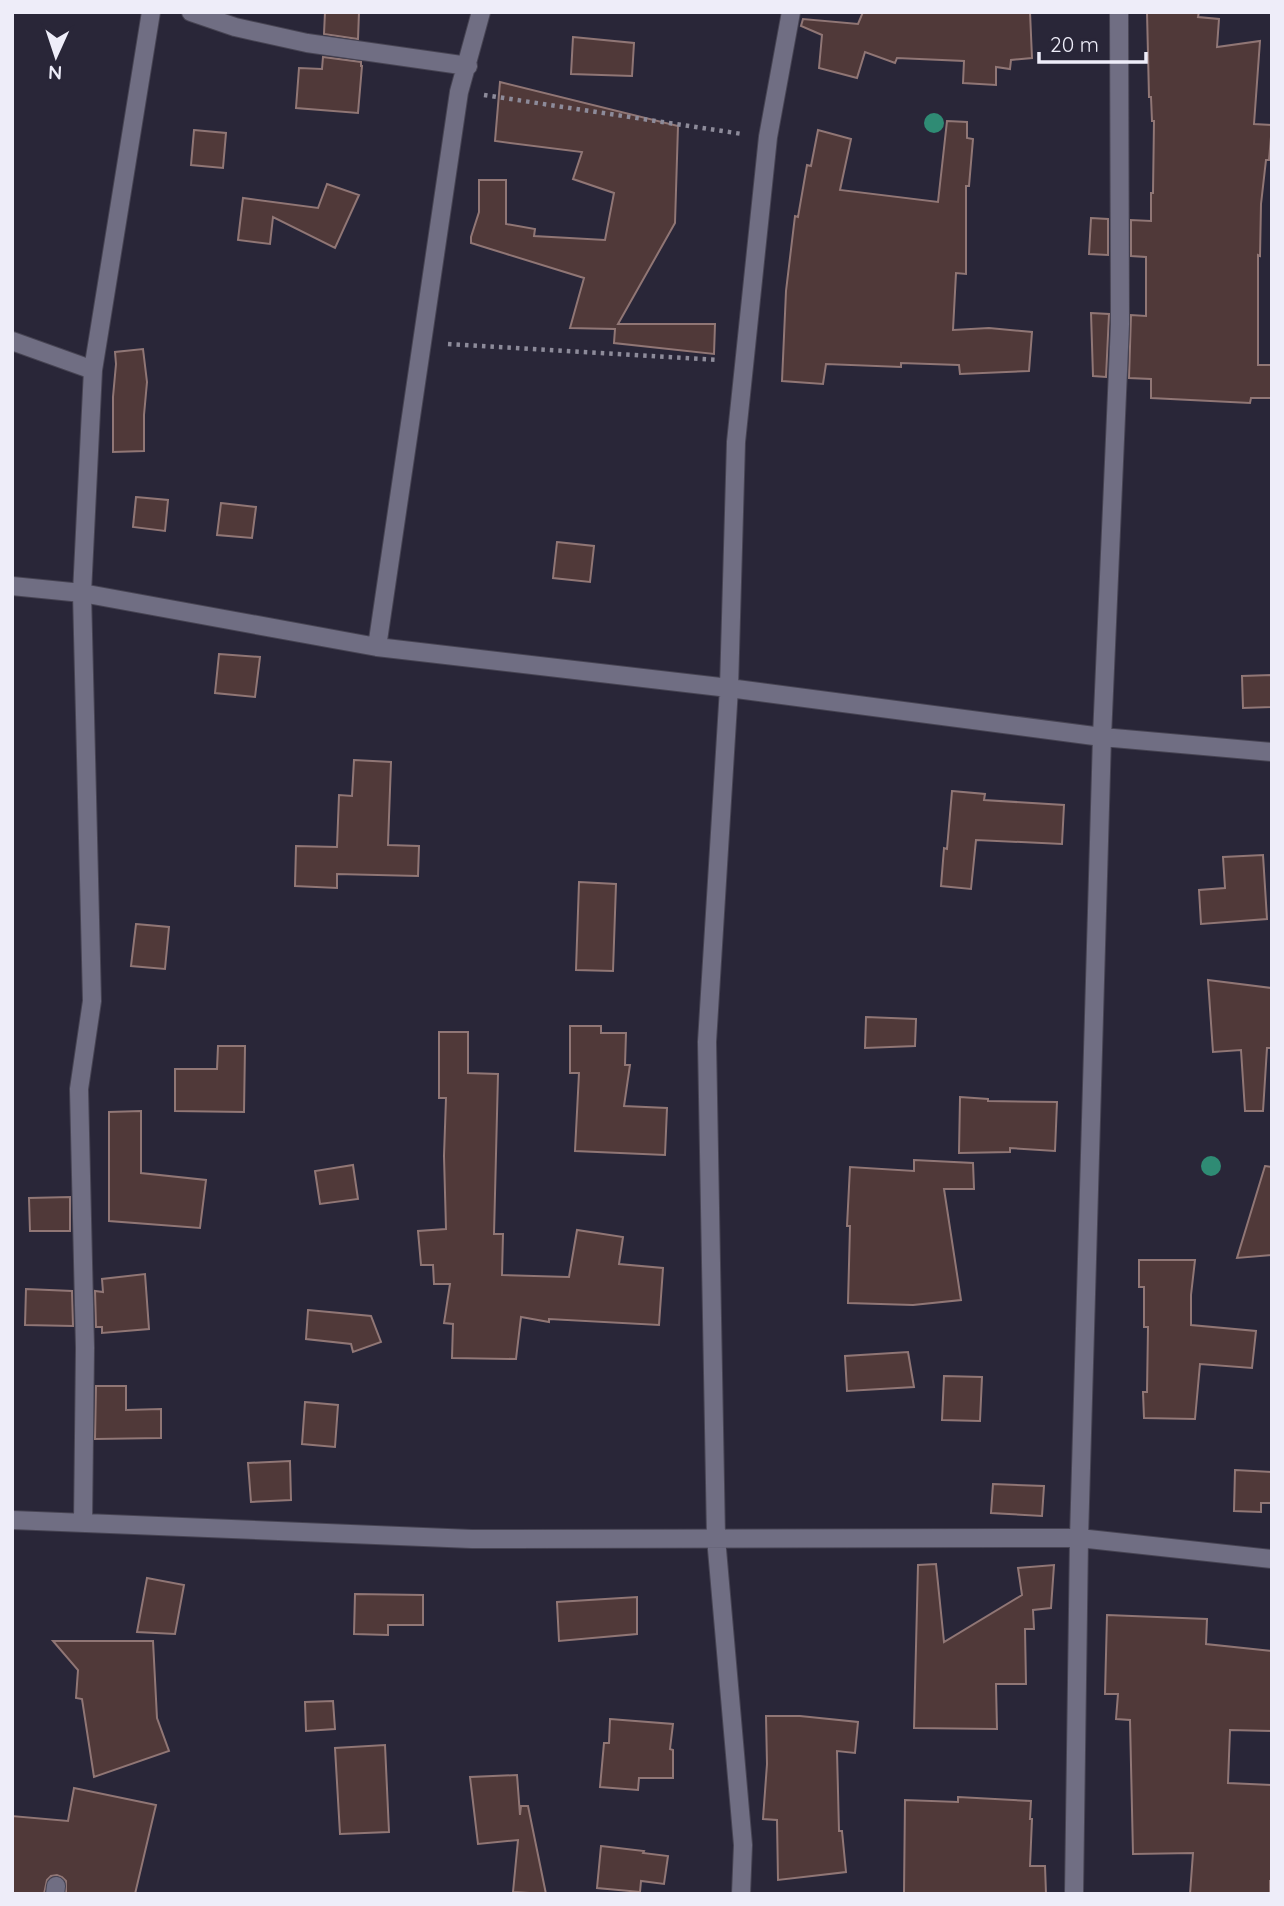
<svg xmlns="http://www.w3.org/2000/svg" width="1284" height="1906" font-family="Quicksand,sans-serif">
<rect width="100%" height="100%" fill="#292638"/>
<path fill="#503939" stroke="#907675" stroke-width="2" d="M 325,12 L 359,12 L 358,39 L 324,34 Z
M 863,12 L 1030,12 L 1032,58 L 1011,60 L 1010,69 L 996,67 L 996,85 L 963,83 L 964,61 L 897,58 L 895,63 L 865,52 L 857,78 L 819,68 L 822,35 L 801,26 L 803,19 L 858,24 Z
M 1147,12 L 1199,12 L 1198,17 L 1219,19 L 1217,47 L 1260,41 L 1254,124 L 1272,125 L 1269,160 L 1266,160 L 1261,204 L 1260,256 L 1258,255 L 1258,365 L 1272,365 L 1272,398 L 1251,398 L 1250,403 L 1151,398 L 1151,379 L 1129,378 L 1131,315 L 1146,316 L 1146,257 L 1131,256 L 1131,220 L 1151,221 L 1151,193 L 1153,193 L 1154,121 L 1152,121 L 1151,97 L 1149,97 Z
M 573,37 L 634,43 L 632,76 L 571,74 Z
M 323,57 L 361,62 L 361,66 L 362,66 L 358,113 L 296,108 L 299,68 L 322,69 Z
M 500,82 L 678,126 L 675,223 L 618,324 L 715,324 L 714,354 L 614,343 L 615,329 L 570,328 L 584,278 L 471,243 L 471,237 L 479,212 L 479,180 L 506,180 L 506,224 L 535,229 L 534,236 L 605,240 L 614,193 L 573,179 L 582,152 L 495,141 Z
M 947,121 L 967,122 L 967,138 L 973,139 L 969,186 L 966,186 L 966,274 L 956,273 L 953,330 L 989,328 L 1032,332 L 1029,371 L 960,374 L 959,365 L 901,363 L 901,367 L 826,364 L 823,384 L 782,381 L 786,291 L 795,216 L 798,217 L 807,165 L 811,166 L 818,130 L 851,139 L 840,190 L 938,202 Z
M 194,130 L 226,133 L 223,168 L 191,165 Z
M 327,184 L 359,195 L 335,248 L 273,217 L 270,244 L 238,240 L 243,198 L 318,208 Z
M 1091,218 L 1108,219 L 1108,255 L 1089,254 Z
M 1091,313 L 1109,314 L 1106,377 L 1093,376 Z
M 143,349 L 147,382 L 144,415 L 144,451 L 113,452 L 113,397 L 116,364 L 115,352 Z
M 136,497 L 168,500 L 165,531 L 133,527 Z
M 221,503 L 256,507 L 252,538 L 217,535 Z
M 557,542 L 594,546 L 590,582 L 553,578 Z
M 219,654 L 260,657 L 255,697 L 215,693 Z
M 1272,675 L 1272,707 L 1243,708 L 1242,676 Z
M 354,760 L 391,762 L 388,845 L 419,846 L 418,876 L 337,874 L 337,888 L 295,886 L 296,846 L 337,847 L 339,795 L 352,796 Z
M 952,791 L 985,794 L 984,800 L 1064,805 L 1062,844 L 976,840 L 971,889 L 941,886 L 944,848 L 947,849 Z
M 1263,855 L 1267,919 L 1201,924 L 1199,890 L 1225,888 L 1223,857 Z
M 579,882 L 616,884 L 613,971 L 576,970 Z
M 136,924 L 169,927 L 165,969 L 131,966 Z
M 1208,980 L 1271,988 L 1272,1048 L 1267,1048 L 1263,1111 L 1245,1111 L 1241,1050 L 1213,1052 Z
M 866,1017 L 916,1019 L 915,1046 L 865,1048 Z
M 570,1026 L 601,1026 L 601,1033 L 626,1033 L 625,1065 L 630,1065 L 624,1106 L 667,1108 L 665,1155 L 575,1151 L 579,1073 L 570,1073 Z
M 439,1032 L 468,1032 L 468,1073 L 498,1074 L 494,1234 L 503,1234 L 502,1275 L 569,1277 L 577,1230 L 623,1237 L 619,1264 L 663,1268 L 659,1325 L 549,1319 L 549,1322 L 521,1317 L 516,1359 L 452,1358 L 453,1324 L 444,1323 L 450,1284 L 434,1284 L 433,1265 L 421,1265 L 418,1231 L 446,1229 L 444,1156 L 446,1098 L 439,1098 Z
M 218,1046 L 245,1046 L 244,1112 L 175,1111 L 175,1069 L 217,1069 Z
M 960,1097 L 988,1099 L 988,1101 L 1057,1102 L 1055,1151 L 1010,1148 L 1010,1152 L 959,1153 Z
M 141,1111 L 141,1173 L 206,1180 L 200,1228 L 109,1221 L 109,1112 Z
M 914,1160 L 973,1163 L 974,1189 L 944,1189 L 961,1300 L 913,1305 L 848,1303 L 850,1226 L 847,1226 L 850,1167 L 914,1171 Z
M 353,1165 L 358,1199 L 320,1204 L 315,1171 Z
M 1265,1166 L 1272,1167 L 1272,1255 L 1237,1258 Z
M 70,1197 L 70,1231 L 30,1231 L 29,1198 Z
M 1139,1260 L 1195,1260 L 1191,1295 L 1191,1325 L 1256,1331 L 1252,1368 L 1200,1364 L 1195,1419 L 1144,1418 L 1143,1392 L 1147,1392 L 1148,1327 L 1144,1327 L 1144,1287 L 1139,1287 Z
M 145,1274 L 149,1329 L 102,1333 L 102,1327 L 96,1327 L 95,1291 L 103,1292 L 102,1279 Z
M 26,1289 L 72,1291 L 73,1326 L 25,1325 Z
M 308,1310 L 371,1316 L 381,1342 L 353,1352 L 351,1344 L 306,1339 Z
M 908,1352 L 914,1387 L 847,1391 L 845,1356 Z
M 944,1376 L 982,1377 L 980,1421 L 942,1420 Z
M 96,1386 L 126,1386 L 126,1410 L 161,1409 L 161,1438 L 95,1439 Z
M 305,1402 L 338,1405 L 335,1447 L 302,1444 Z
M 290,1461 L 291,1500 L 251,1502 L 248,1463 Z
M 1235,1470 L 1272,1472 L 1272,1503 L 1261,1503 L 1261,1512 L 1234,1511 Z
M 993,1484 L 1044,1486 L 1042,1516 L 991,1513 Z
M 936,1564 L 944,1642 L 1022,1595 L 1018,1568 L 1054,1565 L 1051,1608 L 1033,1610 L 1034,1629 L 1025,1629 L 1026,1684 L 996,1684 L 997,1729 L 914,1728 L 918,1565 Z
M 147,1578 L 184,1585 L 175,1634 L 137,1632 Z
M 355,1594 L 423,1595 L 423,1625 L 388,1625 L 388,1635 L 354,1634 Z
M 637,1597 L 637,1634 L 559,1641 L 557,1602 Z
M 1107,1615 L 1207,1619 L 1206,1644 L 1272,1651 L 1272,1731 L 1230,1730 L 1228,1783 L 1272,1785 L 1272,1881 L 1270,1881 L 1270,1894 L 1190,1894 L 1193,1853 L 1133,1854 L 1130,1720 L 1116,1719 L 1118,1694 L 1105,1694 Z
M 53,1641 L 153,1641 L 157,1718 L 169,1751 L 94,1777 L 82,1699 L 76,1698 L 78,1670 Z
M 333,1701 L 335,1729 L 306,1731 L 305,1702 Z
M 766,1716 L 800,1716 L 858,1722 L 855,1753 L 837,1751 L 839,1831 L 842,1831 L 846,1872 L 778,1880 L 777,1820 L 763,1819 L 767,1764 Z
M 610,1719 L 673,1724 L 670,1749 L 673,1750 L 673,1778 L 639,1778 L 638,1790 L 600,1787 L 604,1743 L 609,1743 Z
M 385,1745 L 389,1832 L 340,1834 L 335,1748 Z
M 517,1775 L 520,1815 L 521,1806 L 528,1806 L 546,1894 L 513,1892 L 518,1840 L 478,1844 L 470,1777 Z
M 74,1788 L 156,1805 L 135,1894 L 66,1894 L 66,1881 L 62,1877 L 57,1875 L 51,1876 L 47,1880 L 44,1894 L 12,1894 L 12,1816 L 68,1821 Z
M 958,1797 L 1031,1801 L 1030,1819 L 1032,1819 L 1030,1866 L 1045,1866 L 1046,1894 L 904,1894 L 905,1800 L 958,1802 Z
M 601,1846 L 644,1851 L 643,1853 L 668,1856 L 664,1884 L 641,1881 L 640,1892 L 597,1888 Z"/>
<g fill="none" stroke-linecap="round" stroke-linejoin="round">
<g stroke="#474453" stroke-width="20">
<path id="minor" d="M 191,12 L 235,27 L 307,43 L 468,66
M 12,341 L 93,370
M 12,586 L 82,593 L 377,647 L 729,688 L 1102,737 L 1120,324 L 1119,12
M 377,647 L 459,92 L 481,12
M 12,1520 L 472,1539 L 1079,1538 L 1272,1559
M 83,1523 L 85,1348 L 79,1089 L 92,1001 L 82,593 L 93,370 L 151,12
M 55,1894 L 56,1886
M 741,1894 L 743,1845 L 716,1538 L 707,1042 L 729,688 L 736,442 L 768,137 L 791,12
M 1074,1894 L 1079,1538 L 1102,737 L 1272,752"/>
</g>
<path stroke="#8d8b9a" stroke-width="4.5" stroke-dasharray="3.5 5" stroke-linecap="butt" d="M 484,95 L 742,134
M 448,344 L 718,360"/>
<use href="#minor" stroke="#706e83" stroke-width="18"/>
</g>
<g fill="#2f8b74">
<circle cx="934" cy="123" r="10"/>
<circle cx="1211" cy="1166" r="10"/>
</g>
<rect width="1284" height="1906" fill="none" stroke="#eeedf9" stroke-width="28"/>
<g transform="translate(56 56) rotate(183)" stroke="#292638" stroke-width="5" paint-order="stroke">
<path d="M0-5L12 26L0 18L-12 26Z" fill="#eeedf9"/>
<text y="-10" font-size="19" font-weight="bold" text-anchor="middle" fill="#eeedf9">N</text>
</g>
<path d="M1039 52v10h107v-10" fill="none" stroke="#eeedf9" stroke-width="3.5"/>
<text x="1050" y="52" font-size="21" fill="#eeedf9" stroke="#292638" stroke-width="5" paint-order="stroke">20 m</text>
</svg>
